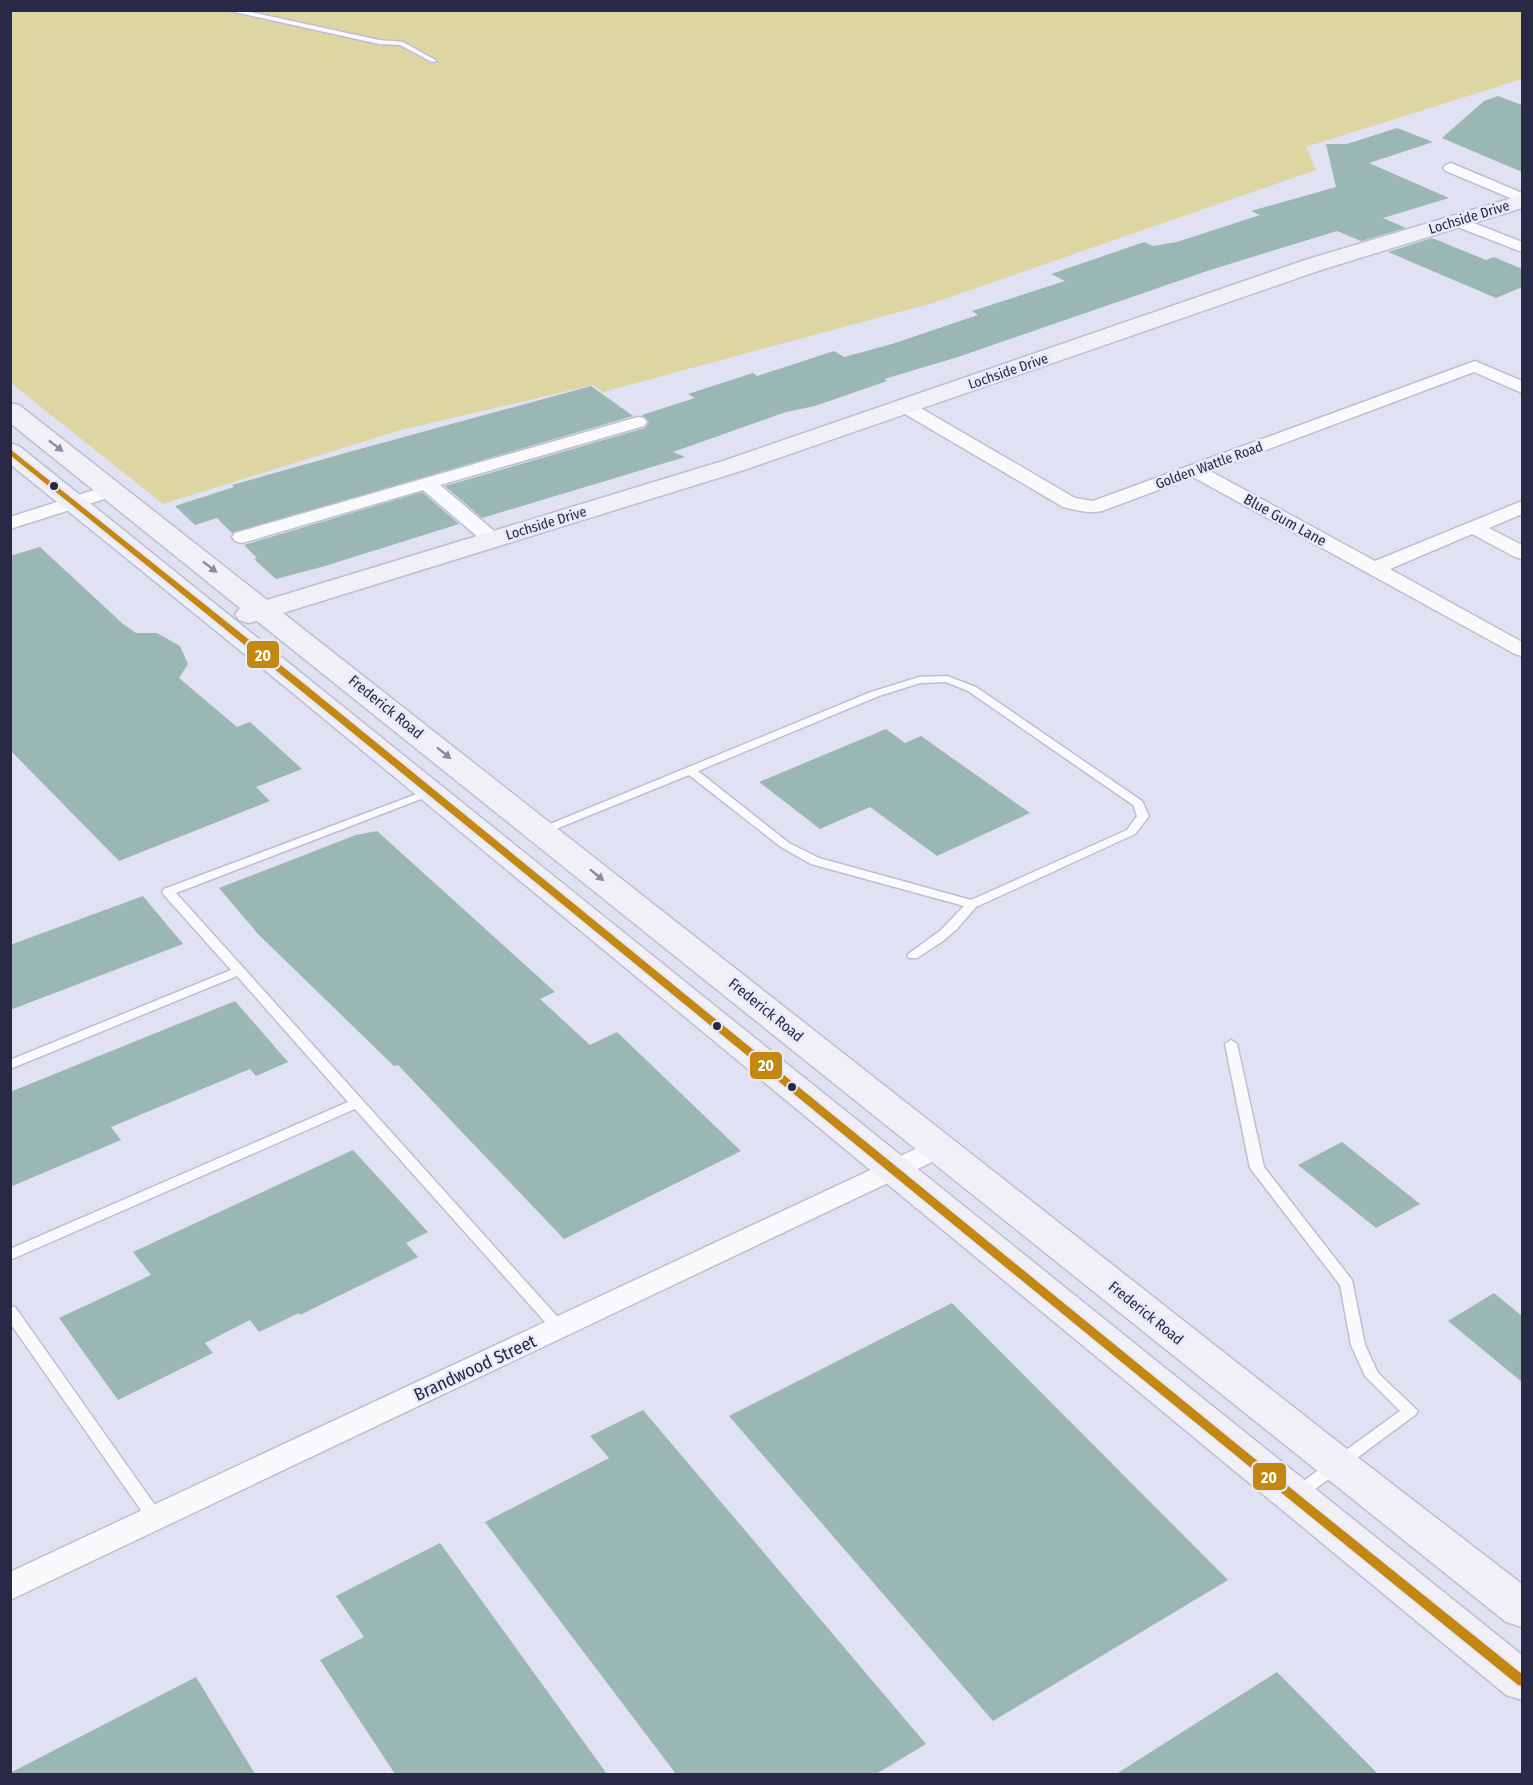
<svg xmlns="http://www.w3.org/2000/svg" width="1533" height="1785" font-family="'Fira Sans Condensed',sans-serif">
<rect width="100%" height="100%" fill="#e0e1f2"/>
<path fill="#ded6a2" d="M 11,11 L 1522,11 L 1522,79 L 1306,147 L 1316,170 L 933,303 L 603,392 L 593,385 L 401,430 L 163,504 L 11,383 Z"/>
<path fill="#9ab7b3" d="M 1498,96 L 1522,105 L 1522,172 L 1442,138 L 1484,101 Z
M 1397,128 L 1433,142 L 1369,163 L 1449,198 L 1383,218 L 1406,228 L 1361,241 L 1337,231 L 1210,270 L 958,357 L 884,379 L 887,381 L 815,406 L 786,412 L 673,452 L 685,457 L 492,515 L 482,518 L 445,486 L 645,428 L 649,422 L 642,415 L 695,398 L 688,394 L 753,373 L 757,376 L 834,351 L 844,357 L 892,344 L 978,315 L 972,311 L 1065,281 L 1051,274 L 1144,242 L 1153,246 L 1177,242 L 1260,215 L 1251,211 L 1336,187 L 1326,144 L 1347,144 Z
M 1432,238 L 1486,260 L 1494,257 L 1522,269 L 1522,287 L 1496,298 L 1388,252 Z
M 591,386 L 633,416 L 232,533 L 217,518 L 195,525 L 175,506 L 234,487 L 232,485 L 349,452 Z
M 422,492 L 459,524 L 325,566 L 276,579 L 254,559 L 257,558 L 244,545 Z
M 40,547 L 123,624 L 136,633 L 157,633 L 180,646 L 188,664 L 179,678 L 237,727 L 250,722 L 302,769 L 256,787 L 270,801 L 119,861 L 10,750 L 10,556 Z
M 886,729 L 905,743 L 921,736 L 1030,813 L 937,856 L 870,807 L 820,829 L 759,782 Z
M 377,831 L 555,992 L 540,999 L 590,1045 L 617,1032 L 741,1151 L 564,1239 L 398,1065 L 394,1066 L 259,935 L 219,888 L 356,835 Z
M 143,896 L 183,944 L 10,1010 L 10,945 Z
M 235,1001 L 288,1062 L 256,1076 L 250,1069 L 111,1127 L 121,1140 L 10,1187 L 10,1092 Z
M 1342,1142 L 1420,1204 L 1376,1228 L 1298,1165 Z
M 353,1150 L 428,1232 L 406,1243 L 418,1257 L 300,1315 L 299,1313 L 259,1332 L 250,1320 L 205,1343 L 213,1353 L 118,1400 L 59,1318 L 151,1275 L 133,1252 Z
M 1494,1293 L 1522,1316 L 1522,1382 L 1448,1321 Z
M 952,1303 L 1228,1580 L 993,1721 L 729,1416 Z
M 643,1410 L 926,1744 L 876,1774 L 676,1774 L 485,1522 L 609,1458 L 590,1436 Z
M 440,1543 L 607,1774 L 395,1774 L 320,1660 L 364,1637 L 336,1596 Z
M 1277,1672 L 1378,1774 L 1116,1774 Z
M 196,1677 L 255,1774 L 10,1774 L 10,1773 Z"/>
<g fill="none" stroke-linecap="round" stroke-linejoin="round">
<g stroke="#bdbed3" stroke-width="3">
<path id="lane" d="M 226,10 L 241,10 L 379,40 L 403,42 L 437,61 L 432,62 L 400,45 L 379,44 Z
M 947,676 L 976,687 L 1142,801 L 1149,816 L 1135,834 L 976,907 L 957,929 L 943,941 L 917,958 L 909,958 L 907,955 L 941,930 L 964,906 L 811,864 L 781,847 L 689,775 L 546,833 L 542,834 L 536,831 L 538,829 L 871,692 L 919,677 ZM 946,682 L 968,691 L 1133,805 L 1137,816 L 1127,830 L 971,900 L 819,858 L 789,843 L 698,771 L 879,696 L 920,683 Z
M 430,789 L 434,790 L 436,792 L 434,794 L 176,893 L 564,1324 L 566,1328 L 564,1332 L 559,1333 L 554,1332 L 355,1109 L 10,1260 L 10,1249 L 348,1102 L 237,976 L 10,1069 L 10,1060 L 231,970 L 164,895 L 162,892 L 164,889 Z
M 1231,1040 L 1237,1044 L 1264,1167 L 1352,1280 L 1365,1345 L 1378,1373 L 1418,1411 L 1415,1415 L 1303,1498 L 1297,1500 L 1291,1498 L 1289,1494 L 1291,1490 L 1400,1411 L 1365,1376 L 1351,1345 L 1340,1285 L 1250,1168 L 1225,1044 Z
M 10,1306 L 15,1307 L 162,1515 L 164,1519 L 162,1523 L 156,1525 L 150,1523 L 10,1323 Z"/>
</g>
<g stroke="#bdbed3" stroke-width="3">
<path id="street" d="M 1451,163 L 1522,193 L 1522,203 L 1446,171 L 1443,168 L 1446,165 Z
M 1456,216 L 1522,242 L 1522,252 L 1450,224 L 1448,221 Z
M 1475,361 L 1522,381 L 1522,393 L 1474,372 L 1210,471 L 1375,561 L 1522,501 L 1522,514 L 1489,528 L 1522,545 L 1522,559 L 1515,557 L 1472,534 L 1390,569 L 1522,642 L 1522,656 L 1515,654 L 1193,477 L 1102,511 C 1090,514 1075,510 1063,507 L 900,411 L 897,407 L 900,403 L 912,403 L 1075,498 L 1093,501 Z
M 638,417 L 644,418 L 647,422 L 644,426 L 440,485 L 500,536 L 503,540 L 500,544 L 486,544 L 423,490 L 242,543 L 235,541 L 232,537 L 235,533 Z
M 113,484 L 120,486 L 123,490 L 120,494 L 10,529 L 10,517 Z
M 939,1138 L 949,1140 L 953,1147 L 949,1154 L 10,1600 L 10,1572 Z"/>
</g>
<g stroke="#bdbed3" stroke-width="3">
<path id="secondary" d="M 1522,195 L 1522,208 L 1321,270 L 744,470 L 283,613 L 1352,1453 L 1522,1584 L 1522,1627 L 1506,1622 L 257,621 L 249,623 L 239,620 L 235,614 L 240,608 L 10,423 L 10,403 L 19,405 L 267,600 L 726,460 L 1305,260 Z
M 10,443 L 19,446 L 1522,1655 L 1522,1700 L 1506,1695 L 294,694 L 10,464 Z"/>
</g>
<use href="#lane" fill="#fafafd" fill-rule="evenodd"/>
<use href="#street" fill="#fafafd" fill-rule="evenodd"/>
<use href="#secondary" fill="#f0f0f6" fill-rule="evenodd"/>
<g stroke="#e8e9f9" stroke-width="5">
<path id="bus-1" d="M 10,449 L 307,686 L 1298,1494 L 1522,1674 L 1522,1686 L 1518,1685 C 1014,1277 515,862 10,455 Z"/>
</g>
<use href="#bus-1" fill="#c38712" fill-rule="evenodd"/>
</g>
<defs><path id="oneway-solid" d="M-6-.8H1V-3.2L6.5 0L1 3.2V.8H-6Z" transform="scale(1.5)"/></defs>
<g fill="#8c8c9e">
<use href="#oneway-solid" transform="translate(56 446) rotate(38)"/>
<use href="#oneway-solid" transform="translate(210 567) rotate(38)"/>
<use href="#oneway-solid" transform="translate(444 753) rotate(39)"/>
<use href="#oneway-solid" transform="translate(597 875) rotate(39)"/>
</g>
<g fill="#282946" stroke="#e8e9f9" stroke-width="2">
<circle cx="54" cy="486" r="5"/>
<circle cx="717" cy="1026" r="5"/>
<circle cx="792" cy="1087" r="5"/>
</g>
<g text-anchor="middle" stroke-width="5" stroke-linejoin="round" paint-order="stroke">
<g font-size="14" fill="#282946" stroke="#e8e9f9">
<text transform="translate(1469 217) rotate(-17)" y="5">Lochside Drive</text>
<text transform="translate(1008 371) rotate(-19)" y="5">Lochside Drive</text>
<text transform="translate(1209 465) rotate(-20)" y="5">Golden Wattle Road</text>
<text transform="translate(546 523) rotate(-17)" y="5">Lochside Drive</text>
</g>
<g font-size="15" fill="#282946" stroke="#e8e9f9">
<text transform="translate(1285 520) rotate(29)" y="5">Blue Gum Lane</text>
<text transform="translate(386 707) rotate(39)" y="5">Frederick Road</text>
<text transform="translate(766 1010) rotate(39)" y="5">Frederick Road</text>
<text transform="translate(1146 1313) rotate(39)" y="5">Frederick Road</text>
</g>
<g font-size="18" fill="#282946" stroke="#e8e9f9">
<text transform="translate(475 1368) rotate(-25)" y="6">Brandwood Street</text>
</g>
</g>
<g stroke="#e8e9f9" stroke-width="2">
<rect x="246" y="640" width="34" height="29" rx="6" fill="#c38712"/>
<rect x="749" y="1051" width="34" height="29" rx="6" fill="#c38712"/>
<rect x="1252" y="1462" width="35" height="29" rx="6" fill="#c38712"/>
</g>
<g font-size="16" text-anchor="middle" font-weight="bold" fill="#fff">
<text x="263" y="661">20</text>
<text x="766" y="1071">20</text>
<text x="1269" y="1483">20</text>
</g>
<rect width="1533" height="1785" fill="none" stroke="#282946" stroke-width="24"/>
</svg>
